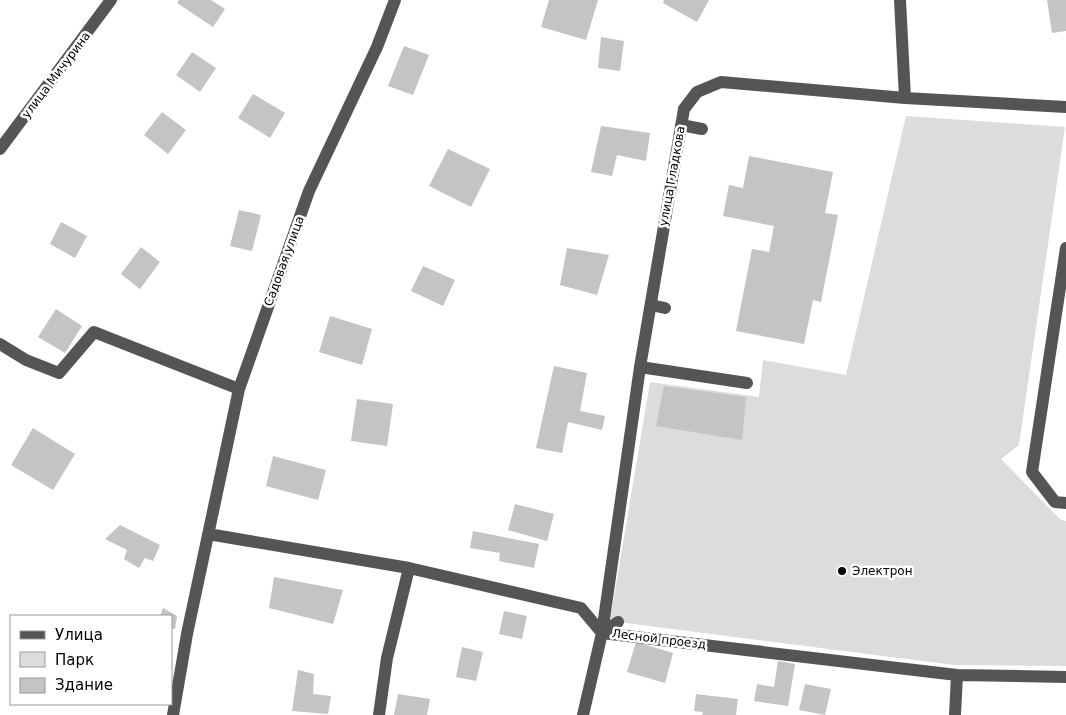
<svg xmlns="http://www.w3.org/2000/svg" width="1066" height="715" font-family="'DejaVu Sans',sans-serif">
<rect width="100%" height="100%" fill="#fff"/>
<path fill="#dcdcdc" d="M 906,116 L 1065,127 L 1019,445 L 1001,459 L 1061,520 L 1066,521 L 1066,666 L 954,665 L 610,621 L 650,382 L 759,397 L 763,360 L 846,375 Z"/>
<path fill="#c4c4c4" d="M 179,0 L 211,0 L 225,9 L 213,27 L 177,3 Z
M 549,0 L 598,0 L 586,40 L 541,27 Z
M 664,0 L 709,0 L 697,22 L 663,3 Z
M 1047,0 L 1066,0 L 1066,31 L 1052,33 Z
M 601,37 L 624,41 L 620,71 L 598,68 Z
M 404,46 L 429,55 L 413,95 L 388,86 Z
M 192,52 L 216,68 L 200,92 L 176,75 Z
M 253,94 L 285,113 L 270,138 L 238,118 Z
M 162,112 L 186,130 L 168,154 L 144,135 Z
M 601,126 L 650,133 L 646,161 L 617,155 L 612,176 L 591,172 Z
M 448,149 L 490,169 L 471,207 L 429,186 Z
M 749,156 L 833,172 L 825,213 L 838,215 L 821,302 L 813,300 L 804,344 L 736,331 L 752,249 L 769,252 L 774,226 L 723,216 L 729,185 L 743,188 Z
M 239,210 L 261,215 L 252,251 L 230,246 Z
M 61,222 L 87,236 L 75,258 L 50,244 Z
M 141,247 L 160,262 L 140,289 L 121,274 Z
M 567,248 L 609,255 L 597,295 L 560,285 Z
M 423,266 L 455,280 L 443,306 L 411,291 Z
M 56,309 L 82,326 L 65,353 L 38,337 Z
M 330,316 L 372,329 L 362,365 L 319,352 Z
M 554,366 L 587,373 L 580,411 L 605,416 L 602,430 L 568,422 L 562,453 L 536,448 Z
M 664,386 L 746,397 L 742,440 L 656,426 Z
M 357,399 L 393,404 L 387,446 L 351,441 Z
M 33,428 L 75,454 L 53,490 L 11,465 Z
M 273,456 L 326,470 L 318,500 L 266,486 Z
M 515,504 L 554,514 L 547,541 L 508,530 Z
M 120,525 L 160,545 L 153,561 L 145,558 L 139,568 L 124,559 L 127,550 L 105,539 Z
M 473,531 L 539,544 L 534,568 L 499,561 L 500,553 L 470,548 Z
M 274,577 L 343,590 L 333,624 L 269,608 Z
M 163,608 L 177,616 L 175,629 L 171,628 L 171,616 L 160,616 Z
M 504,611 L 527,616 L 522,639 L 499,634 Z
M 636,642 L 673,653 L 665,683 L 627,672 Z
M 462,647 L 483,652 L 476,681 L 456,677 Z
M 778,661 L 795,664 L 788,706 L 754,701 L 757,684 L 774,687 Z
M 298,670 L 314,674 L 313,694 L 331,696 L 328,714 L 292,711 Z
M 805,684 L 831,689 L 825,715 L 799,710 Z
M 398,694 L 430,699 L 427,715 L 394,715 Z
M 696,694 L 738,699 L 736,715 L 702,715 L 703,712 L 694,711 Z"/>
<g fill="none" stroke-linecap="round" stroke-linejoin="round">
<path stroke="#555" stroke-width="12" d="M 900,0 L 905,98
M 681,125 L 702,129
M 0,149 L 111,0
M 1066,248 L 1032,472 L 1055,502 L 1066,503
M 651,305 L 665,308
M 0,344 L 26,360 L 59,373 L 94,332 L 239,389
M 640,367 L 747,383
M 208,534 L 409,568 L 581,608 L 602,633 L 957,675 L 1066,677
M 602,633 L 618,622
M 173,715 L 187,634 L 239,389 L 309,191 L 377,47 L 395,0
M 379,715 L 387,658 L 409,568
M 583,715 L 602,633 L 640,367 L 684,109 L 697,92 L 721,82 L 905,98 L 1066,107
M 955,715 L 957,675"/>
</g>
<circle fill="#000" stroke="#fff" stroke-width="2" cx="842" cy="571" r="5"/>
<g text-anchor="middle" stroke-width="5" stroke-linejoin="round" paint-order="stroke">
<g font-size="12" fill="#000" stroke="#fff">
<text transform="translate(56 75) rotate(-53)" y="4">улица Мичурина</text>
<text transform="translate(672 176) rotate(-80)" y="4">улица Гладкова</text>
<text transform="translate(284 261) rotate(-70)" y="4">Садовая улица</text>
<text transform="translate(659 639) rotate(7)" y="4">Лесной проезд</text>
</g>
<g font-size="12" fill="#000" stroke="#fff" text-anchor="start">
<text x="852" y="575">Электрон</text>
</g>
</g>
<rect x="10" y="615" width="162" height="90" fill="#ffffff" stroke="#999999"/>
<rect x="20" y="631" width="25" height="8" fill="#555555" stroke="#999999"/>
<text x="55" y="640" font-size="15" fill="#000000">Улица</text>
<rect x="20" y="652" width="25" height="15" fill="#dcdcdc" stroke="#999999"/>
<text x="55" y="665" font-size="15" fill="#000000">Парк</text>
<rect x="20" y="678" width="25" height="15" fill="#c4c4c4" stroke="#999999"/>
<text x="55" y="690" font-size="15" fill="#000000">Здание</text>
</svg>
